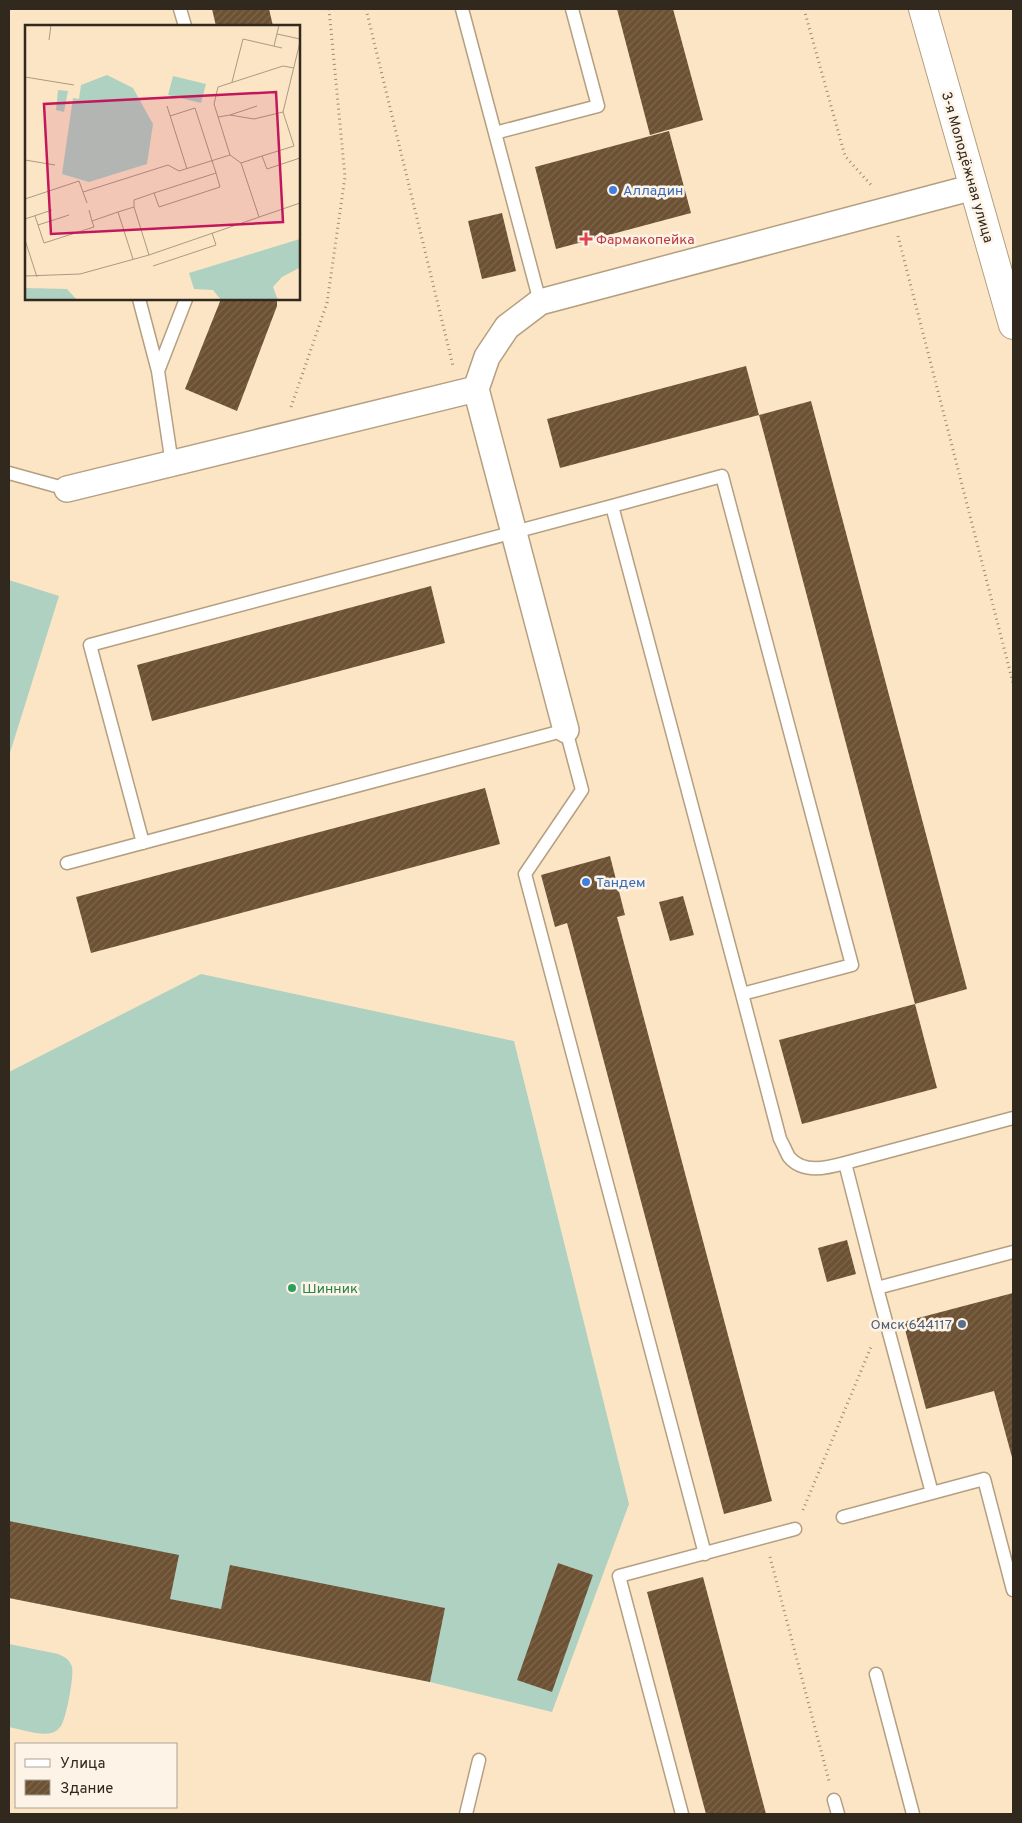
<svg xmlns="http://www.w3.org/2000/svg" width="1022" height="1823" font-family="Overpass,sans-serif">
<defs>
<pattern id="building-hatch" width="6" height="6" patternUnits="userSpaceOnUse" patternTransform="scale(1.25)"><rect width="6" height="6" fill="#6c5133"/><path d="M-1 1l2-2M0 6l6-6M5 7l2-2" fill="none" stroke="#7d674e"/></pattern>
</defs>
<rect width="100%" height="100%" fill="#fbe5c5"/>
<path fill="#afd1c1" d="M 9,580 L 59,596 L 9,756 Z
M 201,974 L 514,1041 L 629,1504 L 552,1712 L 430,1682 L 9,1598 L 9,1072 Z
M 9,1644 L 58,1654 C 65,1657 70,1660 72,1667 C 74,1676 67,1714 62,1724 C 60,1728 56,1732 51,1733 C 41,1736 19,1729 9,1727 Z"/>
<path fill="url(#building-hatch)" d="M 212,9 L 269,9 L 273,26 L 216,26 Z
M 617,9 L 673,9 L 703,120 L 650,135 Z
M 669,131 L 691,213 L 556,249 L 535,167 Z
M 502,213 L 516,271 L 482,279 L 468,221 Z
M 221,299 L 277,299 L 277,306 L 237,411 L 185,389 Z
M 746,366 L 759,415 L 560,468 L 547,419 Z
M 811,401 L 967,989 L 915,1004 L 759,415 Z
M 431,586 L 445,643 L 152,721 L 137,665 Z
M 485,788 L 500,844 L 91,953 L 76,897 Z
M 610,856 L 625,915 L 617,917 L 772,1501 L 724,1514 L 569,930 L 567,923 L 555,927 L 541,875 Z
M 683,896 L 694,935 L 670,941 L 659,902 Z
M 915,1004 L 937,1088 L 802,1124 L 779,1040 Z
M 847,1240 L 856,1274 L 827,1282 L 818,1248 Z
M 1013,1293 L 1013,1461 L 994,1391 L 926,1409 L 903,1322 Z
M 9,1521 L 179,1555 L 170,1599 L 221,1609 L 230,1565 L 445,1608 L 430,1682 L 9,1598 Z
M 558,1563 L 593,1575 L 552,1692 L 517,1680 Z
M 703,1577 L 766,1814 L 706,1814 L 689,1751 L 647,1592 Z"/>
<g fill="none" stroke-linecap="round" stroke-linejoin="round">
<g stroke="#b49f81" stroke-width="15">
<path id="service" d="M 180,9 L 185,26
M 462,9 L 495,133
M 139,299 L 158,371
M 540,302 L 495,133 L 598,106 L 572,9
M 172,464 L 158,371 L 186,299
M 9,473 L 67,489
M 143,843 L 90,645 L 612,506
M 67,863 L 566,730 L 582,790 L 525,874 L 705,1554
M 742,994 L 612,506 L 722,476 L 852,965 L 742,994 L 780,1139 C 783,1144 786,1152 789,1157 C 803,1174 827,1168 845,1163
M 877,1288 L 845,1163 L 1013,1118
M 932,1493 L 984,1479 L 1013,1590
M 843,1517 L 932,1493 L 877,1288 L 1013,1252
M 876,1674 L 913,1814
M 834,1800 L 838,1814
M 466,1814 L 479,1760
M 682,1814 L 619,1576 L 795,1529"/>
</g>
<g stroke="#b49f81" stroke-width="28">
<path id="minor" d="M 67,489 L 476,389
M 566,730 L 476,389 L 487,357 L 507,327 L 540,302 L 974,187"/>
</g>
<g stroke="#b49f81" stroke-width="30">
<path id="secondary" d="M 923,9 L 1013,325"/>
</g>
<path stroke="#9a8b74" stroke-width="3" stroke-dasharray="1 4" stroke-linecap="butt" d="M 366,9 L 453,366
M 804,9 L 845,156 L 871,185
M 898,236 L 1013,683
M 291,407 L 327,303 L 345,177 L 329,9
M 803,1510 L 871,1347
M 770,1557 L 829,1781"/>
<use href="#service" stroke="#fff" stroke-width="12"/>
<use href="#minor" stroke="#fff" stroke-width="25"/>
<use href="#secondary" stroke="#fff" stroke-width="28"/>
</g>
<g fill="#3f7fe0" stroke="#fdf4e7" stroke-width="2">
<circle cx="613" cy="190" r="5"/>
<circle cx="586" cy="882" r="5"/>
</g>
<path fill="#e0444e" stroke="#fdf4e7" stroke-width="2" d="M583.5 231.5h5v5h5v5h-5v5h-5v-5h-5v-5h5z"/>
<circle fill="#2e9e5b" stroke="#fdf4e7" stroke-width="2" cx="292" cy="1288" r="5"/>
<circle fill="#5c6f8a" stroke="#fdf4e7" stroke-width="2" cx="962" cy="1324" r="5"/>
<g text-anchor="middle" stroke-width="5" stroke-linejoin="round" paint-order="stroke">
<g font-size="14" fill="#31291d" stroke="#fdf4e7">
<text transform="translate(968 167) rotate(74)" y="5">3-я Молодёжная улица</text>
</g>
<g font-size="14" fill="#366cbe" stroke="#fdf4e7" text-anchor="start">
<text x="623" y="195">Алладин</text>
<text x="596" y="887">Тандем</text>
</g>
<g font-size="14" fill="#be3a42" stroke="#fdf4e7" text-anchor="start">
<text x="596" y="244">Фармакопейка</text>
</g>
<g font-size="14" fill="#27864d" stroke="#fdf4e7" text-anchor="start">
<text x="302" y="1293">Шинник</text>
</g>
<g font-size="14" fill="#4e5e75" stroke="#fdf4e7" text-anchor="end">
<text x="952" y="1329">Омск 644117</text>
</g>
</g>
<g transform="translate(25 25)">
<rect width="275" height="275" fill="#fbe5c5"/>
<path d="M 275,214 L 274,243 L 257,252 L 248,262 L 253,275 L 196,275 L 188,265 L 169,264 L 164,248 Z" fill="#afd1c1"/>
<path d="M 82,50 L 108,63 L 128,99 L 122,139 L 64,157 L 37,149 L 48,73 L 54,74 L 56,60 ZM 148,51 L 181,59 L 176,78 L 143,70 ZM 33,65 L 43,66 L 39,87 L 31,85 ZM 0,263 L 42,264 L 52,275 L 0,275 Z" fill="#afd1c1"/>
<path fill="none" stroke="#aa9a82" stroke-width="1" d="M 252,9 L 275,14M 24,15 L 26,0M 249,21 L 254,0M 0,52 L 49,60M 207,57 L 218,14 L 257,23M 142,81 L 162,144M 205,90 L 232,81M 145,91 L 170,83 L 191,148M 193,92 L 205,90 L 229,94 L 258,87M 205,130 L 189,79 L 193,62 L 258,41 L 269,43M 237,131 L 269,121 L 258,87 L 275,17M 0,135 L 30,140M 216,138 L 237,131 L 242,144 L 275,133M 58,167 L 143,140 L 154,146 L 205,130 L 216,138 L 234,192M 0,174 L 54,156 L 62,178M 109,182 L 109,175 L 129,168 L 134,182 L 195,162 L 191,148 L 129,168M 64,185 L 67,196 L 93,187 L 108,234M 93,187 L 109,182 L 124,230M 10,191 L 19,218 L 69,202 L 67,196M 0,194 L 27,185M 13,200 L 44,190M 0,215 L 12,252M 128,241 L 191,220 L 187,208M 0,251 L 55,249 L 124,230 L 275,178"/>
<path fill="#c2185b" fill-opacity="0.15" stroke="#c2185b" stroke-width="2.5" d="M 251,67 L 258,197 L 26,209 L 19,79 Z"/>
<rect width="275" height="275" fill="none" stroke="#31291d" stroke-width="2.5"/>
</g>
<rect width="1022" height="1823" fill="none" stroke="#31291d" stroke-width="20"/>
<rect x="15" y="1743" width="162" height="65" fill="#fdf4e7" stroke="#aba396"/>
<rect x="25" y="1759" width="25" height="8" fill="#ffffff" stroke="#aba396"/>
<text x="60" y="1768" font-size="15" fill="#31291d">Улица</text>
<rect x="25" y="1780" width="25" height="15" fill="url(#building-hatch)" stroke="#aba396"/>
<text x="60" y="1793" font-size="15" fill="#31291d">Здание</text>
</svg>
